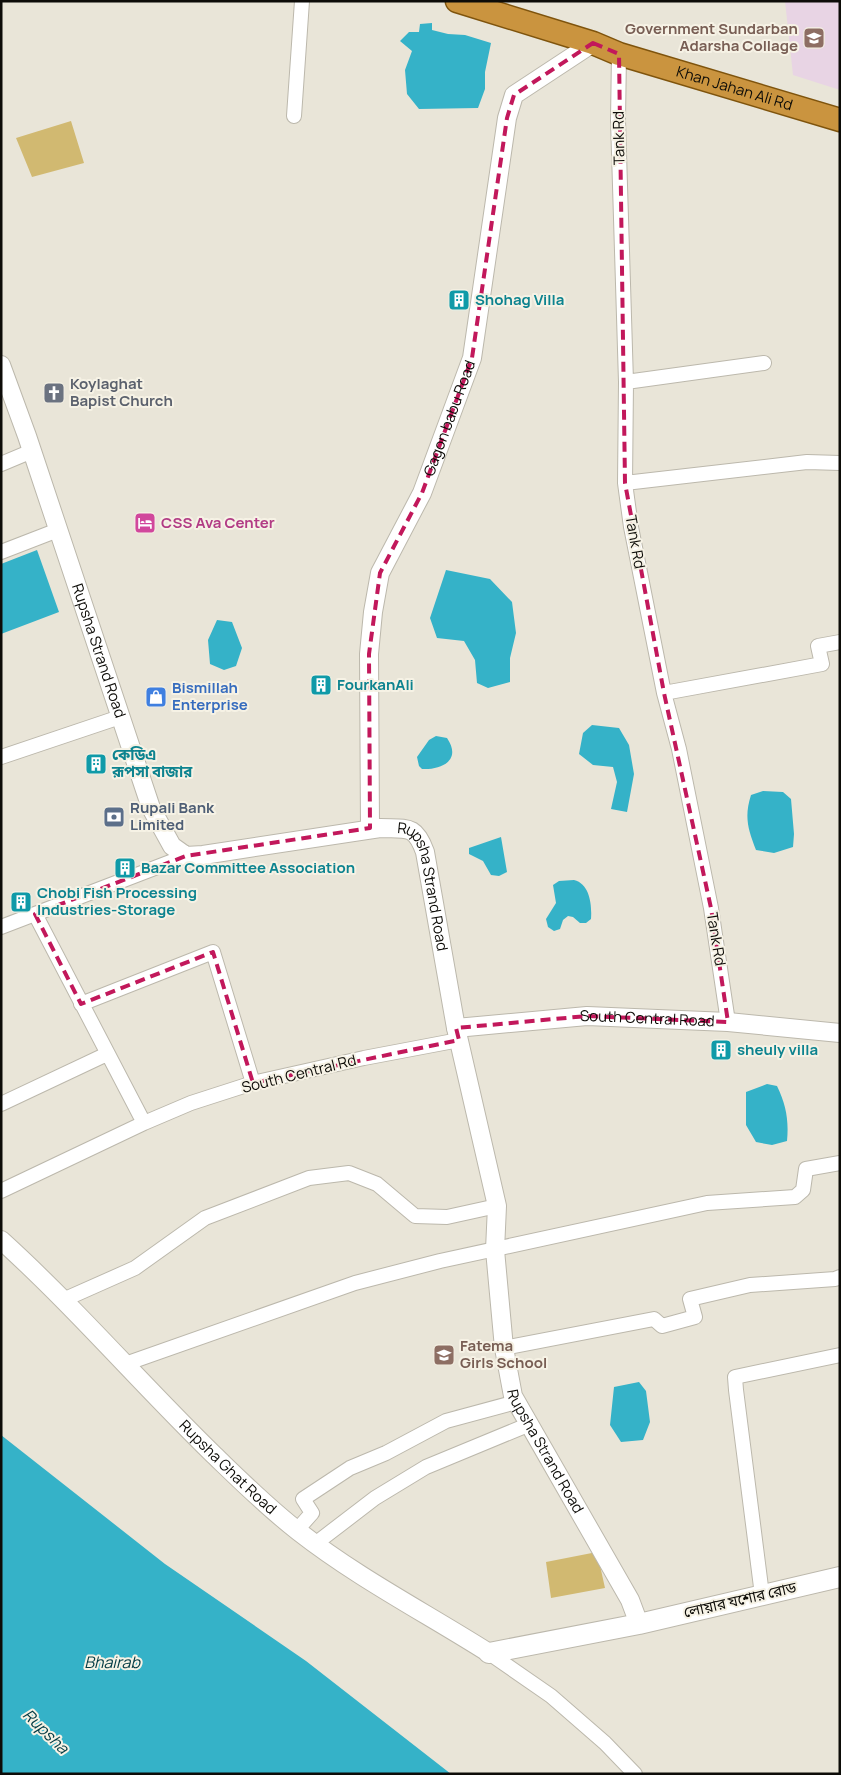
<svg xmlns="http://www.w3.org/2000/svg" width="841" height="1775" font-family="Manrope,'Noto Sans Bengali',sans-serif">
<rect width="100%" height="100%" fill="#e9e5d8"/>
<path fill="#e8d4e4" d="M 785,1 L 840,1 L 840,90 L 793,75 Z"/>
<path fill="#d1b971" d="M 71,121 L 84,163 L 32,177 L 16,138 Z
M 597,1552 L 605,1588 L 551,1598 L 546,1562 Z"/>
<path fill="#35b2c8" d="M 432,23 L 432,30 L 448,34 L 465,35 L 491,43 L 485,72 L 485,89 L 478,108 L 419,109 L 407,94 L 405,70 L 412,51 L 400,41 L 409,32 L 419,32 L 420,24 Z
M 37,550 L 59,612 L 1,634 L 1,564 Z
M 446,570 L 490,579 L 512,602 L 516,633 L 510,658 L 510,682 L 488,688 L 477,683 L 475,660 L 464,641 L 437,638 L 430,618 Z
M 217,620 L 232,622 L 242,648 L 236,666 L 224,670 L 210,664 L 208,640 Z
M 592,725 L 619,728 L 629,745 L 634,774 L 627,812 L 611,809 L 617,782 L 613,767 L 593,765 L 579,754 L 583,733 Z
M 436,736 L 447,738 C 462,760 442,770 422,769 L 419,766 L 417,757 L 429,740 Z
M 763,791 L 783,792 L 791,799 L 794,834 L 793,847 L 774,853 L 756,850 C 748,829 744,817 751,795 Z
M 501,837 L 507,872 L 499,876 L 491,875 L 483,861 L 469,854 L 469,848 Z
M 574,880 C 590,884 592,905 591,919 L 586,923 L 580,923 L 573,917 L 568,916 L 563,920 L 560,929 L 554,931 L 548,927 L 546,919 L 556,903 L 553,885 L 559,881 Z
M 767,1084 L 777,1086 C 786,1105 789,1120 787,1141 L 772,1145 L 756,1142 L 746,1125 L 746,1092 Z
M 639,1382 L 646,1391 L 650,1422 L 643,1440 L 621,1442 L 610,1425 L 614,1387 Z
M 1,1435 L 165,1564 L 306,1661 L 451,1774 L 1,1774 Z"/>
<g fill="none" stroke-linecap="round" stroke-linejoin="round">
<g stroke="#bcb8ac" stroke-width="16">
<path id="minor" d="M 619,54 L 618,120 L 626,382 L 625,483 L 631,527 L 664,693 L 679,749 L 711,908 L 728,1022
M 294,116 L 302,1
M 626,382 L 764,363
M 1,464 L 32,451
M 625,483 L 807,462 L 840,463
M 1,552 L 58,530
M 664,693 L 822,664 L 818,646 L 840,642
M 1,757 L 120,717
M 35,914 L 144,1123
M 1,927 L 186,856
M 81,1004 L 213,952 L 253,1083
M 1,1104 L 107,1054
M 1,1191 L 144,1123 L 191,1103 L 253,1083 L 364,1058 L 459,1040
M 63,1300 L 135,1268 L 205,1218 L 309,1178 L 349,1173 L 377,1184 L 415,1216 L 447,1217 L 497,1206
M 504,1348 L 654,1319 L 662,1326 L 695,1317 L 690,1299 L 750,1285 L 835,1279 L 840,1277
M 125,1364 L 355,1283 L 440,1261 L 707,1203 L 795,1197 L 803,1190 L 806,1169 L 840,1163
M 297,1530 L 312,1513 L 303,1499 L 350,1468 L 386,1453 L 446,1421 L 516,1402
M 315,1544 L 375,1498 L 426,1467 L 530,1424
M 762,1595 L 736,1390 L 735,1377 L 840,1355
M 489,1653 L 551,1696 L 605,1743 L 635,1774"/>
</g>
<g stroke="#bcb8ac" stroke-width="20">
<g id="tertiary">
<path id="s1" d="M 1,365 L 27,436 L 151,808 L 172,846 L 186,856 L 203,855 L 380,828 C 407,829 415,824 425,852 L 456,1028 L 497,1206 L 495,1250 L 504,1348 L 513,1396 L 630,1600 L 639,1624"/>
<path id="s2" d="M 370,828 L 369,654 L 373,612 L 380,573 L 422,493 L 472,358 L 507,118 L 514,95 L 593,43"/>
<path id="s3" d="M 456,1028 L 587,1016 L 728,1022 L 840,1033"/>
<path id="s4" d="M 1,1240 C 76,1308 142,1385 214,1455 C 241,1481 268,1508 298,1531 C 358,1578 426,1613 489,1653"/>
</g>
</g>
<g stroke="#bcb8ac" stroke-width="22">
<path id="secondary" d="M 489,1653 L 639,1624 L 840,1577"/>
</g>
<g stroke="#7f540d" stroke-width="25">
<g id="trunk">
<path id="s5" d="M 457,1 L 593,43 L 619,54 L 840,120"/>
</g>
</g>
<use href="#minor" stroke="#fff" stroke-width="14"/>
<use href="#tertiary" stroke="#fff" stroke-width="18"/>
<use href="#secondary" stroke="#fff" stroke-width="20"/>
<use href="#trunk" stroke="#ca943f" stroke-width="22"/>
</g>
<path fill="none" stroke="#c2185b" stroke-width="4" stroke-dasharray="10 6" stroke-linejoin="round" d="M 593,43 L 619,54 L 625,483 L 664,693 L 711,908 L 728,1022 L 587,1016 L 456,1028 L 459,1040 L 253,1083 L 213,952 L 81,1004 L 35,914 L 186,856 L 370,828 L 369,654 L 380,573 L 422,493 L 472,358 L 507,118 L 514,95 Z"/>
<defs>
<g id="university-square" transform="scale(1.125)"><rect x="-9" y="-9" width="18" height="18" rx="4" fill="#8d6e63" stroke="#f6f2e5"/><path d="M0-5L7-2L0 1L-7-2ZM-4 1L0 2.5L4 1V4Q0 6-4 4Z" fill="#fff"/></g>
<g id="building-square" transform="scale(1.125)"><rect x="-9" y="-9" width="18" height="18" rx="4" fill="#0f9aa8" stroke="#f6f2e5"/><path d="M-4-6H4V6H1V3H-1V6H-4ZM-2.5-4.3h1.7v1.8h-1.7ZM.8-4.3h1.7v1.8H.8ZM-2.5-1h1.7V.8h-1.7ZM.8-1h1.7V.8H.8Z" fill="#fff"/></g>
<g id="church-square" transform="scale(1.125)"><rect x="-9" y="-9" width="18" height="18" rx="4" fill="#6b7280" stroke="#f6f2e5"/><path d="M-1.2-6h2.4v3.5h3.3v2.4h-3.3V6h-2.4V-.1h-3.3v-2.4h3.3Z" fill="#fff"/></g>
<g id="hotel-square" transform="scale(1.125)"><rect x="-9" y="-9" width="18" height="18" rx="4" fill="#d1479c" stroke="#f6f2e5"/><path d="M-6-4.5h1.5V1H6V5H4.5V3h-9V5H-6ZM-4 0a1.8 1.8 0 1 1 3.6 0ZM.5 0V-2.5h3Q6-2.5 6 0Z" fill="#fff"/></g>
<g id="shop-square" transform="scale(1.125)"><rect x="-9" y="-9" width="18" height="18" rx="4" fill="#3f7fe0" stroke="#f6f2e5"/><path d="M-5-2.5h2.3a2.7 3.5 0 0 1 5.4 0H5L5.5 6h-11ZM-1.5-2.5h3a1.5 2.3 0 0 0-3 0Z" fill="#fff"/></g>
<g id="bank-square" transform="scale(1.125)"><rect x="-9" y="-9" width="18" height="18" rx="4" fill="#5c6f8a" stroke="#f6f2e5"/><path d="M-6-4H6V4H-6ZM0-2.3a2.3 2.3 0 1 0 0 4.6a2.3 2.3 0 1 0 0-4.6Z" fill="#fff"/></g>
<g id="school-square" transform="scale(1.125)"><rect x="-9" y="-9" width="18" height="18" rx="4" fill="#8d6e63" stroke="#f6f2e5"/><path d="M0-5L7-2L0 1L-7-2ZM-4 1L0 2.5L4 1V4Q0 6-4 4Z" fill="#fff"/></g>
</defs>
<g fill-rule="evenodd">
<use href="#university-square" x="814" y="38"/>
<use href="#building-square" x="459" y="300"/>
<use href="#church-square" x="54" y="393"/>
<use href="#hotel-square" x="145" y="523"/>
<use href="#building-square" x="321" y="685"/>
<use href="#shop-square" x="156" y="697"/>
<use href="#building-square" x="96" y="764"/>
<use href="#bank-square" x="114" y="817"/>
<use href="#building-square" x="125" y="868"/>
<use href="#building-square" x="21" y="902"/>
<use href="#building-square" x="721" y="1050"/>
<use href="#school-square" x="444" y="1355"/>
</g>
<g text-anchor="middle" stroke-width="4" stroke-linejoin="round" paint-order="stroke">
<g font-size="15" font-weight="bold" fill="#785e54" stroke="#f6f2e5" text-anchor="end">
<text x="798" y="34">Government Sundarban<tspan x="798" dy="17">Adarsha Collage</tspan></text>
<text x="460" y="1351" text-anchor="start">Fatema<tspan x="460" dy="17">Girls School</tspan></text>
</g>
<g font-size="15" fill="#0d0c08" stroke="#f6f2e5">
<text dy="5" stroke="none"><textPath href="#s5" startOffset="291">Khan Jahan Ali Rd</textPath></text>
<text transform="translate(619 138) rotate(-91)" y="5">Tank Rd</text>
<text dy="5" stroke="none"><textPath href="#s2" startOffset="426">Gagon babu Road</textPath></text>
<text transform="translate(635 542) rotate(80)" y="5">Tank Rd</text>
<text dy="5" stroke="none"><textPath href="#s1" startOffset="302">Rupsha Strand Road</textPath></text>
<text dy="5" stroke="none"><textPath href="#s1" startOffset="812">Rupsha Strand Road</textPath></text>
<text transform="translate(716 939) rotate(81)" y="5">Tank Rd</text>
<text dy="5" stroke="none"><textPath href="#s3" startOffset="192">South Central Road</textPath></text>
<text transform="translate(299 1074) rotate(-14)" y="5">South Central Rd</text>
<text dy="5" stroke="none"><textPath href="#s1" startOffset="1398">Rupsha Strand Road</textPath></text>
<text dy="5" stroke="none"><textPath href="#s4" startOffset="321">Rupsha Ghat Road</textPath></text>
<text transform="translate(740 1600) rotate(-13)" y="5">লোয়ার যশোর রোড</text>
</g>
<g font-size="15" font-weight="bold" fill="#0d838f" stroke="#f6f2e5" text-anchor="start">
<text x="475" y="305">Shohag Villa</text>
<text x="337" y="690">FourkanAli</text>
<text x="112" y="760">কেডিএ<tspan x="112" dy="17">রূপসা বাজার</tspan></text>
<text x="141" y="873">Bazar Committee Association</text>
<text x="37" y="898">Chobi Fish Processing<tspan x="37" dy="17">Industries-Storage</tspan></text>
<text x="737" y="1055">sheuly villa</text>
</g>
<g font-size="15" font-weight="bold" fill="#5b616d" stroke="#f6f2e5" text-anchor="start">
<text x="70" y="389">Koylaghat<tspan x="70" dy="17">Bapist Church</tspan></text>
</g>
<g font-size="15" font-weight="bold" fill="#b23c85" stroke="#f6f2e5" text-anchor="start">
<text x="161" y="528">CSS Ava Center</text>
</g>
<g font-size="15" font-weight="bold" fill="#366cbe" stroke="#f6f2e5" text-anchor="start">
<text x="172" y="693">Bismillah<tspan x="172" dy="17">Enterprise</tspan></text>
</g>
<g font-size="15" font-weight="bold" fill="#4e5e75" stroke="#f6f2e5" text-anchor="start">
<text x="130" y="813">Rupali Bank<tspan x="130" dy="17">Limited</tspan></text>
</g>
<g font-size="16" font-style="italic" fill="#003942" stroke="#f6f2e5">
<text x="112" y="1668">Bhairab</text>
<text transform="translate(46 1731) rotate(44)" y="6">Rupsha</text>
</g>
</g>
<rect width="841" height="1775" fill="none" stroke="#0d0c08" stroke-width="5"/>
</svg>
